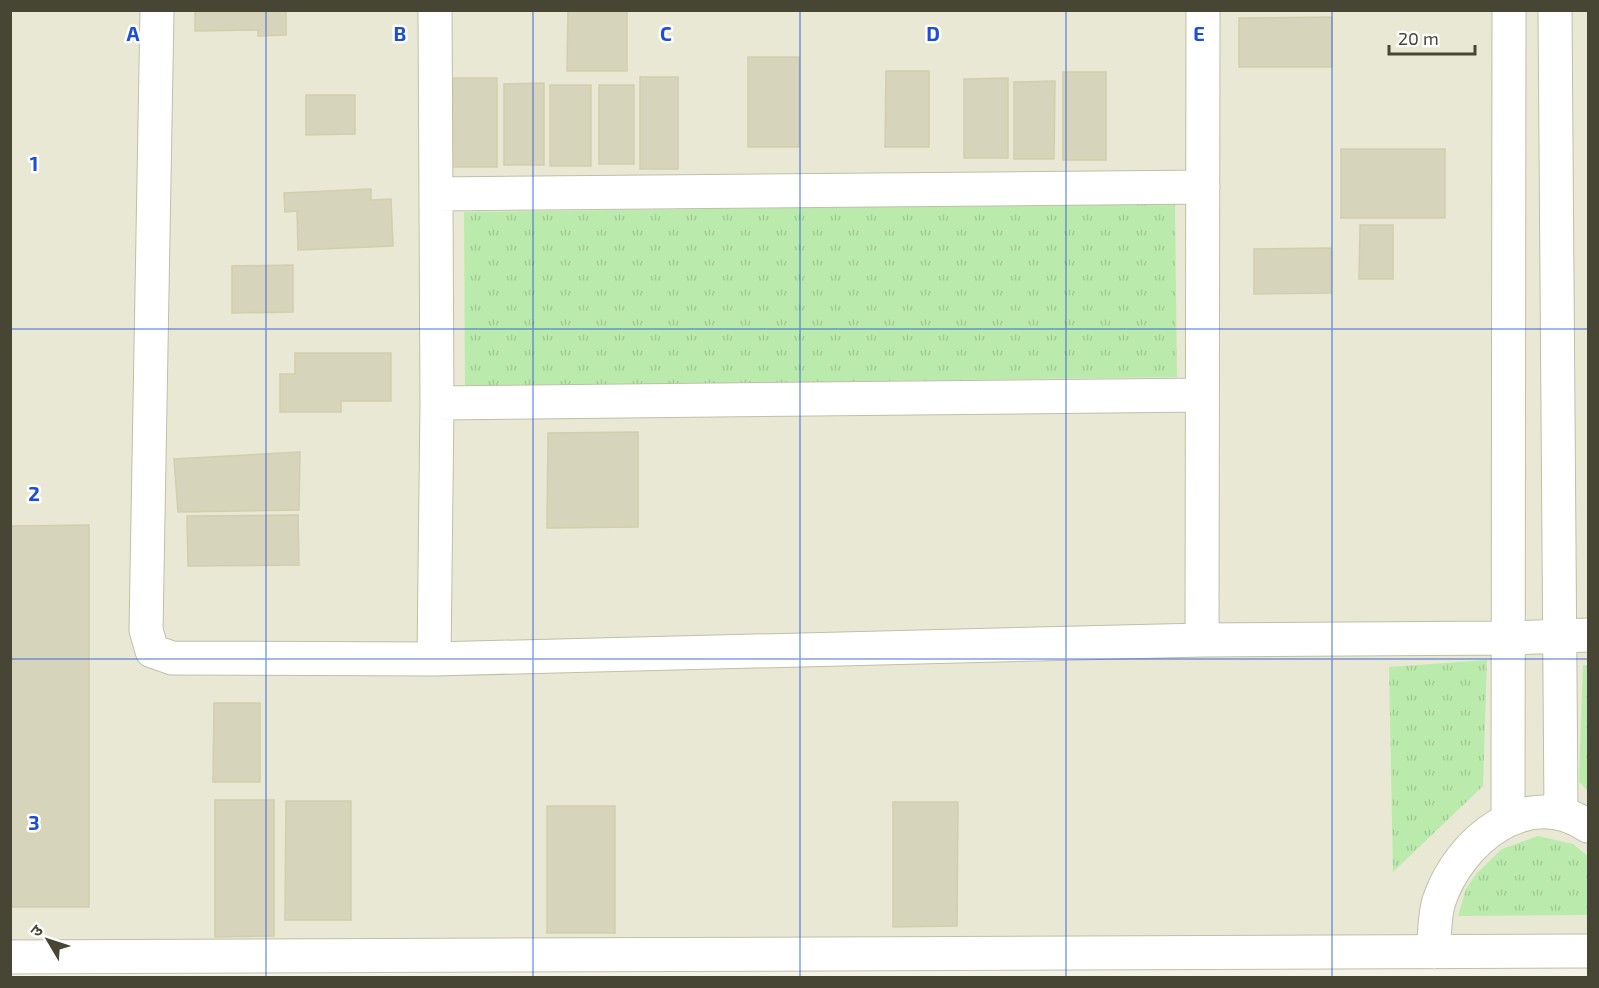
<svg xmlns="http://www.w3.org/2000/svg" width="1599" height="988" font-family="'Exo 2','Noto Sans Devanagari',sans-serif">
<defs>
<pattern id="park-tufts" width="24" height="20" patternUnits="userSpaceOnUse" patternTransform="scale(1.5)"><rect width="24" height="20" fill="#bbebac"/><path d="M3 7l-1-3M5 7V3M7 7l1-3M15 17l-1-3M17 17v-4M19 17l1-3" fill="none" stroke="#a2cb95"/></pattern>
</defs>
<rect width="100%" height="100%" fill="#f4f4e6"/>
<path fill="#e8e8d4" d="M 10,11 L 1588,11 L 1588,937 L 11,949 Z"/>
<path fill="url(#park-tufts)" d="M 1175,203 L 1177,377 L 465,387 L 464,212 Z
M 1487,660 L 1483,786 L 1393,872 L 1389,667 Z
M 1583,665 L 1588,665 L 1588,791 L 1579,782 Z
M 1538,836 L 1573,844 L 1588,856 L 1588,915 L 1458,916 L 1466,889 L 1477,873 L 1502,849 Z"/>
<path fill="#d6d4bb" stroke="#d2cead" stroke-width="1.5" d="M 195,10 L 286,10 L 286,35 L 258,36 L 258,30 L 195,31 Z
M 568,10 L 627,10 L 627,71 L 567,71 Z
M 1332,17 L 1332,67 L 1239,67 L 1239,18 Z
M 748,57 L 799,57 L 799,147 L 748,147 Z
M 886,71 L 929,71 L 929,147 L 885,147 Z
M 1063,72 L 1106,72 L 1106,160 L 1063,160 Z
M 640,77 L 678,77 L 678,169 L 640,169 Z
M 453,78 L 497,78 L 497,167 L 452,167 Z
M 1008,78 L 1008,158 L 964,158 L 964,79 Z
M 1055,81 L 1054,159 L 1014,159 L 1014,82 Z
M 544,83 L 544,165 L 504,165 L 504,84 Z
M 550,85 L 591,85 L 591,166 L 550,166 Z
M 599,85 L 634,85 L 634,164 L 599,164 Z
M 306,95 L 355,95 L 355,134 L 306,135 Z
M 1341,149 L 1445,149 L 1445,218 L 1341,218 Z
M 371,189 L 371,200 L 391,199 L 393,246 L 298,250 L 297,211 L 285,212 L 284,193 Z
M 1360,225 L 1393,225 L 1393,279 L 1359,279 Z
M 1331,248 L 1331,293 L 1254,294 L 1254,249 Z
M 293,265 L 293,312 L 232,313 L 232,266 Z
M 295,353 L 391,353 L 391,401 L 341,401 L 341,412 L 280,412 L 280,374 L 295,374 Z
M 638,432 L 638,527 L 547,528 L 548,433 Z
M 300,452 L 299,510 L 178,512 L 174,459 Z
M 298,515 L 299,565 L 188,566 L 187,516 Z
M 89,525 L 89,907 L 10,907 L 10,526 Z
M 214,703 L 260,703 L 260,782 L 213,782 Z
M 215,800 L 274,800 L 274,936 L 215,937 Z
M 286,801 L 351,801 L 351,920 L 285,920 Z
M 893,802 L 958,802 L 957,926 L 893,927 Z
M 547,806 L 615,806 L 615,933 L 547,933 Z"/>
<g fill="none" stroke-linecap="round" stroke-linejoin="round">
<g stroke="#c0bfa8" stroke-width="35">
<path id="minor" d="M 157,10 L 146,630 L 152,651 L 172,658 L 434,659 L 1202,640 L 1508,638 L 1588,635
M 1555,10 L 1561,814
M 436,194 L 1203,187
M 437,403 L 1202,395
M 1202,640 L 1203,10
M 434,659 L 437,403 L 435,10
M 1508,820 L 1509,10
M 1433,952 C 1435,936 1434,916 1439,901 C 1459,841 1527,785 1588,826
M 10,957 L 1588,951"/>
</g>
<use href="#minor" stroke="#fff" stroke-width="33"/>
</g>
<path fill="none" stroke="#1d4ed8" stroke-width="1.5" stroke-opacity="0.55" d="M 266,10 L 266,978M 533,10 L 533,978M 800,10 L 800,978M 1066,10 L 1066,978M 1332,10 L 1332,978M 10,329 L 1588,329M 10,659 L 1588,659"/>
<g font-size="20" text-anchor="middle" font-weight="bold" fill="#1d4ed8" stroke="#fff" stroke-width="5" stroke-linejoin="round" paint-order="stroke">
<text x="133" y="41">A</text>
<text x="400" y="41">B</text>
<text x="666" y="41">C</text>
<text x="933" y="41">D</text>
<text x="1199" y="41">E</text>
<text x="34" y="171">1</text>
<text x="34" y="501">2</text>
<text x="34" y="830">3</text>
</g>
<rect width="1599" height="988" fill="none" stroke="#474635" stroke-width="24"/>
<g transform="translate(48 940) rotate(309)" stroke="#ffffff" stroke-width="4.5" paint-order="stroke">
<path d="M0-4.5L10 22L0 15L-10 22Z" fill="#474635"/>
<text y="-9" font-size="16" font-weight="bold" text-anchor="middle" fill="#474635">उ</text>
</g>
<path d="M1389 45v9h86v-9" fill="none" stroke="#474635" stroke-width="3"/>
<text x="1398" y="45" font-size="18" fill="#474635" stroke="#ffffff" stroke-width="4.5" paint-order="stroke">20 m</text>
</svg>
